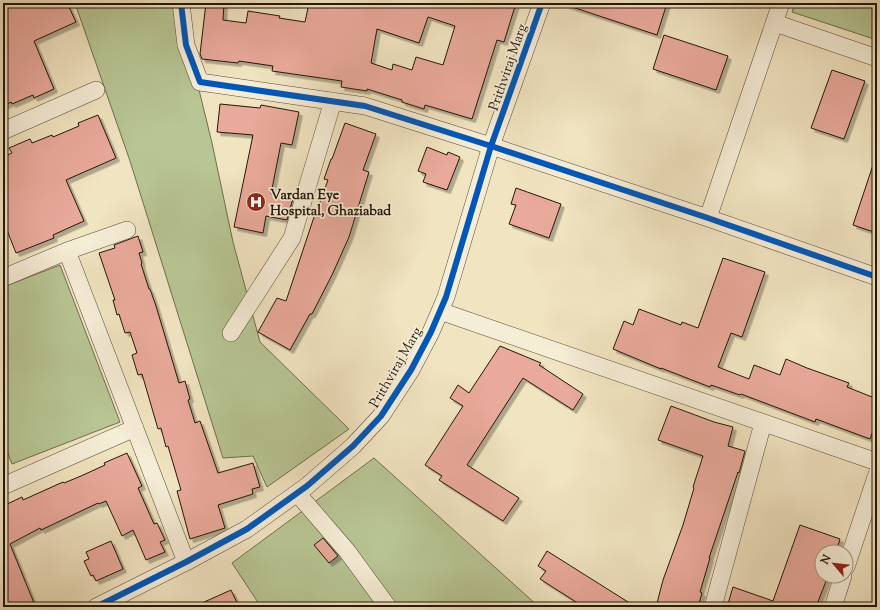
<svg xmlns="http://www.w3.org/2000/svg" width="880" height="610" font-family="'Sorts Mill Goudy',serif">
<defs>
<filter id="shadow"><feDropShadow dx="3.5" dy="3.5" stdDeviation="0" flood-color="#0004"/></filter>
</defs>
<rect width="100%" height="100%" fill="#f1e4c1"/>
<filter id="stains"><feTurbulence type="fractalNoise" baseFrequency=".005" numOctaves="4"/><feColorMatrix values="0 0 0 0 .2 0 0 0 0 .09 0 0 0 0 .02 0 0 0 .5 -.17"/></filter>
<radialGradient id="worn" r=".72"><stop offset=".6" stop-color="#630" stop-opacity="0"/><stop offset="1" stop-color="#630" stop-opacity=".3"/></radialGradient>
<path fill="#b8c594" stroke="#6e6e4e" d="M 75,3 L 182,3 L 200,94 L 212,143 L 233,242 L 260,342 L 349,429 L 267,487 L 253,456 L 223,458 L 130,161 Z
M 795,3 L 877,3 L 877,40 L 792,12 Z
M 60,265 L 120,422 L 12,464 L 3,441 L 3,287 Z
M 374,458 L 539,607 L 261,607 L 232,563 Z"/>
<path fill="#e9a99b" stroke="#231607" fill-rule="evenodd" filter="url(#shadow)" d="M 3,3 L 67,3 L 76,22 L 34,41 L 54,89 L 34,98 L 33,95 L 12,104 L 11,102 L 3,106 Z
M 206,3 L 224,3 L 223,20 L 246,23 L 248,11 L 280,16 L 279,18 L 305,22 L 309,3 L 516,3 L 504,42 L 497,40 L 472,119 L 425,105 L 424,109 L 402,102 L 402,100 L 367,89 L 367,91 L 341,87 L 342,81 L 272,71 L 273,66 L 239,61 L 238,63 L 202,59 L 200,54 ZM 428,17 L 455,26 L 443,65 L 416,57 L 412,70 L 393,64 L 392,70 L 371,63 L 377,29 L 419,43 Z
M 566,3 L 667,3 L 657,35 L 566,5 Z
M 664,35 L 728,56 L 716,90 L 653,69 Z
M 832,70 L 865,81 L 844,139 L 811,128 Z
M 220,104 L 260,108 L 261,105 L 299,112 L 292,145 L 281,143 L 271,194 L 293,198 L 287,220 L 266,216 L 263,233 L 234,227 L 253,135 L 217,132 Z
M 98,115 L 116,158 L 66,180 L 84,221 L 53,235 L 54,238 L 16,253 L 3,220 L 3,157 L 12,153 L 9,148 L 30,139 L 32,143 L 52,135 L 53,137 L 79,126 L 78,123 Z
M 345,123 L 376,134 L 363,170 L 369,172 L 349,237 L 332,275 L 312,314 L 310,314 L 290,350 L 258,332 L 277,298 L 286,301 L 318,205 L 319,205 L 328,180 L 324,179 L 331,159 L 332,159 Z
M 427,147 L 447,155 L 448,152 L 460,157 L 447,190 L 423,182 L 426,174 L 418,171 Z
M 875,159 L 877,159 L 877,233 L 853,225 Z
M 516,188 L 561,204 L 549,238 L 509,224 L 516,205 L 511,204 Z
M 138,236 L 143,252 L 139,253 L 142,263 L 141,264 L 149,289 L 150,289 L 156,306 L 179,383 L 185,381 L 190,399 L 188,400 L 195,423 L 200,421 L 218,473 L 253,463 L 260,487 L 252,489 L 253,494 L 218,505 L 225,528 L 190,539 L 177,491 L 181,490 L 168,446 L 166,447 L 161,428 L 158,429 L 142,374 L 138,375 L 132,355 L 137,353 L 130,332 L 125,333 L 119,314 L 117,315 L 113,300 L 115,300 L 99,253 L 115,248 L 114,245 Z
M 723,258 L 765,272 L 742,337 L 731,333 L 718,367 L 749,379 L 754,365 L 780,375 L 786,359 L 807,368 L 849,383 L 847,387 L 877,399 L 877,420 L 870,439 L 816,419 L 815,422 L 741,394 L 740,395 L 711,385 L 710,387 L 661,368 L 661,369 L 613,349 L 624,321 L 633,325 L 639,309 L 681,325 L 682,322 L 698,328 Z
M 500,346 L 541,363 L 539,365 L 583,394 L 573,410 L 523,378 L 467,465 L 519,498 L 503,521 L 439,480 L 442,476 L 425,465 L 463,406 L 450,398 L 458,385 L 469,393 Z
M 671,406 L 714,422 L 733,427 L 728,446 L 745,451 L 739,473 L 738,472 L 709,558 L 710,558 L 700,592 L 702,593 L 698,607 L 656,607 L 663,580 L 683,525 L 694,488 L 693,487 L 703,456 L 658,440 Z
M 127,453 L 142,486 L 138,488 L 154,524 L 157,523 L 165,540 L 160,542 L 165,552 L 146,560 L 133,530 L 122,536 L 106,501 L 99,504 L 98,503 L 41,530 L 40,528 L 10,544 L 34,603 L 23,607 L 3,607 L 3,506 L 22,497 L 23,500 L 63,482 L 64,483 L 81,476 L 105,465 L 104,463 Z
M 800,525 L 840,539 L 836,552 L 822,552 L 822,576 L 828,576 L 816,607 L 727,607 L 733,587 L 773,601 Z
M 323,538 L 338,556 L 329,563 L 314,545 Z
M 111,541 L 123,569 L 96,581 L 93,575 L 91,576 L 84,561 L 89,559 L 86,552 Z
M 547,551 L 636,607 L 584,607 L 540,579 L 546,571 L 538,566 Z
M 231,590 L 239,607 L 193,607 Z"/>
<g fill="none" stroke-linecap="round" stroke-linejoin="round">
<g stroke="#564a36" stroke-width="18">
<path id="minor" d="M 181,3 L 186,45 L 200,82 L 365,106 L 491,146 L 708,218 L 877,277
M 775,23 L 877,58
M 3,131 L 96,90
M 708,218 L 781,3
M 67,251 L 186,562
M 3,278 L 67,251 L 127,230
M 440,311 L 877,462
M 231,333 L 292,238 L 333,101
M 3,486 L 135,428
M 297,493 L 347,551 L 388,607
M 846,567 L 877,474
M 96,607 L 186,562 L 247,529 L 307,486 L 353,446 L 381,416 L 411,370 L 431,332 L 446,297 L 491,146 L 542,3
M 713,607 L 763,423
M 833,607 L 843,576"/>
</g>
<use href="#minor" stroke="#f6edd7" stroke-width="17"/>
<g stroke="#f6edd7" stroke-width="8">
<path id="cycleway" d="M 181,3 L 186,45 L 200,82 L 365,106 L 491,146 L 708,218 L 877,277
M 96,607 L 186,562 L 247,529 L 307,486 L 353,446 L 381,416 L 411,370 L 431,332 L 446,297 L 491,146 L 542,3"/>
</g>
<use href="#cycleway" stroke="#0057b8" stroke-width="6"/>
</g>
<defs>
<g id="hospital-disc" transform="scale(1)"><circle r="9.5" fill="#8f2418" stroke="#f6edd7"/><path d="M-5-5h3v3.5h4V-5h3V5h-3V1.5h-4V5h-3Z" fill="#fff"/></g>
</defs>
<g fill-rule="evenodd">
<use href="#hospital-disc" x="256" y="202"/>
</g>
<g text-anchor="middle" stroke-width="3.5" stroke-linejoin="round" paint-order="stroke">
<g font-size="14" fill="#231607" stroke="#f6edd7">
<text transform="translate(507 67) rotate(-71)" y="5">Prithviraj Marg</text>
<text transform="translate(395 367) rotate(-60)" y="5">Prithviraj Marg</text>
</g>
<g font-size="14" font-weight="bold" fill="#231607" stroke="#f6edd7" text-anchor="start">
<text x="270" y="199">Vardan Eye<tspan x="270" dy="16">Hospital, Ghaziabad</tspan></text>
</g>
</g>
<rect width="880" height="610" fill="none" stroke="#f1e4c1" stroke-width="16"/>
<rect x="4" y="4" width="872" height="602" fill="none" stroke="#231607" stroke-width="2"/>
<rect x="8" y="8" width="864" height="594" fill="none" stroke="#231607"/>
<g transform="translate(834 564) rotate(298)"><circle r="19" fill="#f6edd7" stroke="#a29784"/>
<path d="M0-3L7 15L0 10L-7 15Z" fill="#8f2418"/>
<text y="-6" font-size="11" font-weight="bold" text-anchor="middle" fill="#231607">N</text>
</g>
<rect width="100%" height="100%" filter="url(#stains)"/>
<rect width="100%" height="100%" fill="url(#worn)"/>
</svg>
